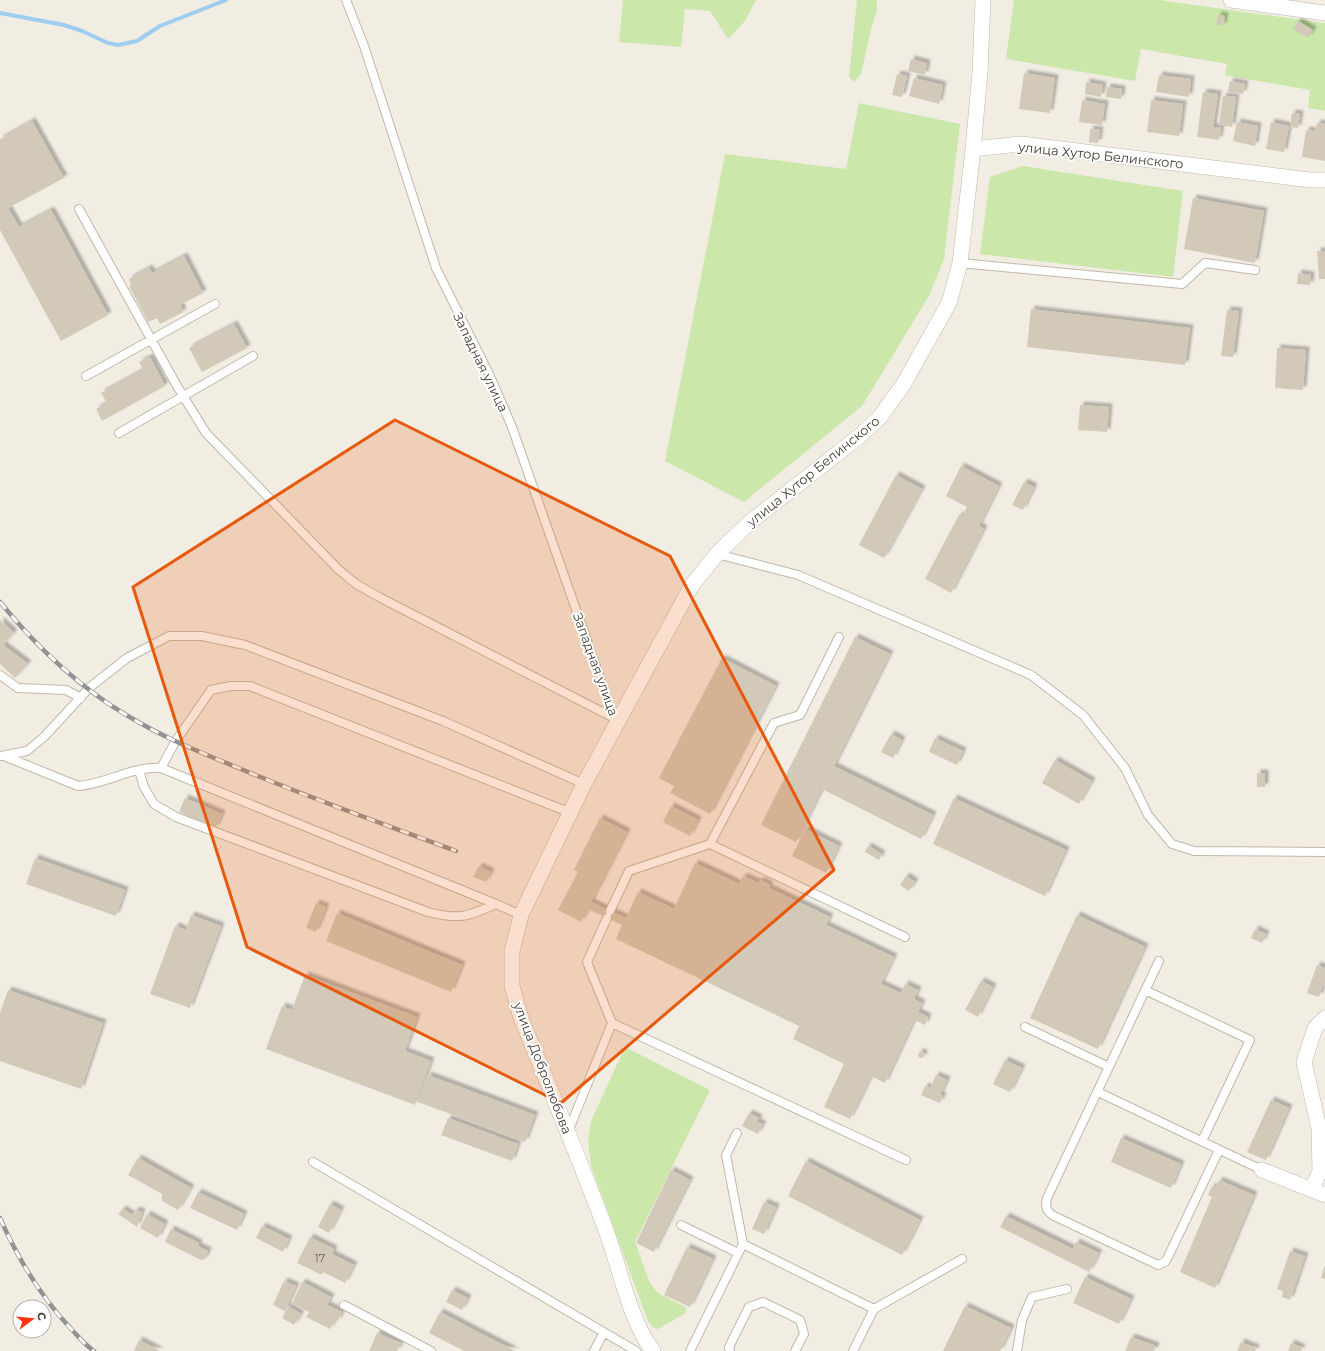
<svg xmlns="http://www.w3.org/2000/svg" width="1325" height="1351" font-family="Montserrat,sans-serif">
<defs>
<filter id="shadow"><feDropShadow dx="3.5" dy="-3.5" stdDeviation="1" flood-color="#0004"/></filter>
</defs>
<rect width="100%" height="100%" fill="#f2ede3"/>
<path fill="#cbe7aa" d="M 623,0 L 756,0 L 745,21 L 728,39 L 710,11 L 685,9 L 681,47 L 619,42 Z
M 857,0 L 877,0 L 877,11 L 872,25 L 861,74 L 854,82 L 849,77 Z
M 1014,0 L 1159,0 L 1325,23 L 1325,111 L 1308,108 L 1310,90 L 1225,75 L 1227,64 L 1141,49 L 1135,81 L 1006,59 Z
M 859,103 L 960,124 L 944,259 L 929,296 L 862,406 L 744,502 L 665,461 L 725,154 L 846,169 Z
M 1023,166 L 1183,191 L 1173,277 L 980,254 L 990,177 Z
M 625,1047 L 710,1090 L 635,1242 L 650,1283 L 658,1293 L 687,1308 L 684,1314 L 658,1329 L 652,1327 L 648,1321 L 591,1166 L 588,1140 L 591,1121 Z"/>
<g fill="none" stroke-linecap="round" stroke-linejoin="round">
<path stroke="#9dcef1" stroke-width="4" d="M 0,13 L 64,25 L 82,31 L 108,43 L 118,45 L 137,41 L 160,26 L 226,0"/>
</g>
<path fill="#d3c9b8" filter="url(#shadow)" d="M 1218,15 L 1225,16 L 1223,26 L 1216,24 Z
M 1298,21 L 1313,30 L 1308,38 L 1293,29 Z
M 911,59 L 927,63 L 925,75 L 908,71 Z
M 1024,73 L 1055,78 L 1050,113 L 1019,109 Z
M 897,74 L 907,76 L 902,97 L 892,95 Z
M 1159,75 L 1191,79 L 1189,97 L 1156,92 Z
M 914,78 L 943,85 L 939,104 L 909,96 Z
M 1230,81 L 1245,84 L 1243,94 L 1228,92 Z
M 1086,82 L 1103,85 L 1101,97 L 1085,94 Z
M 1107,87 L 1122,89 L 1121,99 L 1106,97 Z
M 1203,92 L 1218,94 L 1213,127 L 1221,128 L 1219,140 L 1197,137 Z
M 1223,96 L 1236,97 L 1232,127 L 1219,125 Z
M 1082,100 L 1105,104 L 1102,125 L 1079,122 Z
M 1151,100 L 1183,104 L 1179,136 L 1147,132 Z
M 1292,113 L 1300,114 L 1298,128 L 1290,127 Z
M 32,121 L 64,178 L 8,208 L 19,227 L 51,210 L 108,315 L 61,341 L 0,230 L 0,139 Z
M 1237,122 L 1258,126 L 1255,146 L 1233,141 Z
M 1271,122 L 1289,126 L 1284,152 L 1266,149 Z
M 1317,123 L 1325,124 L 1325,161 L 1302,157 L 1306,130 L 1315,131 Z
M 1090,129 L 1100,130 L 1098,143 L 1089,142 Z
M 1193,198 L 1264,211 L 1255,263 L 1184,249 Z
M 1317,251 L 1325,251 L 1325,279 L 1319,279 Z
M 184,256 L 203,293 L 180,305 L 183,312 L 160,324 L 157,318 L 148,322 L 129,286 L 131,285 L 129,279 L 149,268 L 152,273 Z
M 1298,273 L 1311,275 L 1310,285 L 1297,284 Z
M 1031,309 L 1190,328 L 1185,365 L 1027,347 Z
M 1227,310 L 1239,311 L 1233,357 L 1221,356 Z
M 234,324 L 247,348 L 202,372 L 189,348 Z
M 1277,348 L 1306,350 L 1303,390 L 1275,388 Z
M 150,357 L 165,386 L 102,421 L 96,409 L 107,403 L 101,393 L 143,370 L 139,362 Z
M 1080,405 L 1109,407 L 1107,432 L 1078,430 Z
M 961,466 L 999,486 L 979,526 L 984,529 L 951,593 L 925,579 L 959,515 L 962,517 L 967,507 L 946,496 Z
M 896,475 L 922,489 L 884,558 L 859,545 Z
M 1024,482 L 1034,487 L 1023,510 L 1012,505 Z
M 0,620 L 14,633 L 3,645 L 28,664 L 15,678 L 0,664 Z
M 855,637 L 890,654 L 834,766 L 933,815 L 921,839 L 822,789 L 796,842 L 761,825 Z
M 722,658 L 776,686 L 710,814 L 670,793 L 674,786 L 659,778 Z
M 891,734 L 902,740 L 893,758 L 881,752 Z
M 935,738 L 963,751 L 957,765 L 929,752 Z
M 1055,760 L 1092,781 L 1079,804 L 1042,783 Z
M 1257,773 L 1265,773 L 1265,787 L 1257,787 Z
M 185,798 L 222,814 L 216,828 L 179,812 Z
M 954,798 L 1066,850 L 1045,896 L 933,844 Z
M 671,806 L 698,820 L 690,836 L 663,822 Z
M 600,818 L 627,832 L 591,902 L 610,911 L 626,918 L 638,892 L 674,909 L 695,863 L 739,884 L 743,876 L 759,883 L 760,880 L 770,885 L 769,888 L 830,917 L 826,925 L 894,957 L 881,984 L 901,993 L 905,984 L 918,990 L 914,999 L 922,1003 L 918,1012 L 928,1017 L 925,1025 L 914,1020 L 885,1083 L 871,1076 L 850,1119 L 824,1107 L 844,1064 L 793,1039 L 799,1026 L 616,939 L 622,925 L 588,909 L 581,922 L 558,910 L 578,872 L 574,870 Z
M 805,829 L 839,846 L 826,873 L 792,856 Z
M 868,846 L 882,854 L 879,860 L 865,852 Z
M 35,858 L 125,890 L 116,916 L 26,884 Z
M 479,866 L 491,872 L 486,882 L 473,877 Z
M 906,876 L 915,882 L 909,891 L 900,885 Z
M 316,903 L 326,907 L 316,932 L 306,928 Z
M 337,913 L 462,965 L 451,992 L 326,941 Z
M 191,915 L 221,926 L 190,1008 L 150,994 L 175,926 L 186,930 Z
M 1077,915 L 1145,947 L 1098,1049 L 1030,1018 Z
M 1255,929 L 1266,934 L 1262,943 L 1251,938 Z
M 1317,965 L 1325,968 L 1325,986 L 1323,985 L 1319,997 L 1307,993 Z
M 305,975 L 417,1017 L 405,1051 L 431,1061 L 415,1105 L 266,1049 L 282,1006 L 292,1010 Z
M 981,981 L 993,987 L 978,1017 L 965,1010 Z
M 8,990 L 103,1023 L 81,1089 L 0,1061 L 0,1013 Z
M918 1055a3 3 0 1 1 6 0a3 3 0 1 1-6 0Z
M 1005,1060 L 1022,1068 L 1010,1092 L 993,1084 Z
M 428,1075 L 535,1115 L 525,1142 L 418,1102 Z
M 936,1075 L 947,1080 L 940,1095 L 943,1096 L 940,1103 L 921,1095 L 925,1086 L 930,1088 Z
M 1271,1100 L 1289,1108 L 1266,1160 L 1247,1152 Z
M 749,1113 L 759,1118 L 757,1122 L 763,1124 L 758,1134 L 742,1126 Z
M 448,1118 L 518,1144 L 512,1161 L 441,1135 Z
M 1121,1138 L 1181,1164 L 1171,1188 L 1111,1162 Z
M 138,1158 L 191,1188 L 178,1210 L 162,1201 L 162,1194 L 128,1175 Z
M 806,1161 L 920,1220 L 902,1255 L 788,1196 Z
M 671,1170 L 690,1180 L 654,1252 L 636,1243 Z
M 1219,1180 L 1254,1195 L 1215,1288 L 1180,1272 L 1212,1197 L 1208,1195 L 1212,1186 L 1216,1188 Z
M 198,1192 L 244,1214 L 237,1230 L 190,1208 Z
M 764,1202 L 776,1207 L 764,1234 L 752,1229 Z
M 330,1204 L 341,1210 L 329,1233 L 318,1227 Z
M 123,1209 L 132,1215 L 136,1210 L 142,1212 L 137,1227 L 118,1214 Z
M 147,1214 L 165,1224 L 158,1238 L 140,1228 Z
M 1006,1216 L 1073,1249 L 1076,1242 L 1099,1253 L 1089,1272 L 1000,1227 Z
M 262,1226 L 289,1239 L 283,1252 L 256,1238 Z
M 171,1229 L 199,1243 L 198,1246 L 208,1251 L 205,1259 L 201,1260 L 165,1242 Z
M 310,1237 L 334,1249 L 332,1254 L 354,1265 L 345,1283 L 323,1272 L 322,1275 L 297,1263 Z
M 687,1247 L 713,1259 L 690,1307 L 664,1295 Z
M 1290,1251 L 1305,1256 L 1290,1300 L 1282,1297 L 1283,1291 L 1277,1289 Z
M 1325,1265 L 1325,1279 L 1321,1278 Z
M 1085,1277 L 1131,1299 L 1119,1324 L 1073,1303 Z
M 284,1281 L 296,1286 L 285,1311 L 273,1305 Z
M 302,1282 L 331,1297 L 327,1305 L 342,1312 L 338,1321 L 335,1320 L 330,1329 L 306,1317 L 309,1312 L 292,1304 Z
M 452,1290 L 468,1298 L 462,1310 L 446,1302 Z
M 288,1306 L 301,1314 L 294,1325 L 282,1318 Z
M 965,1306 L 1011,1328 L 1000,1351 L 943,1351 Z
M 440,1312 L 478,1332 L 515,1351 L 464,1351 L 429,1333 Z
M 377,1333 L 401,1343 L 397,1351 L 369,1351 Z
M 1131,1337 L 1156,1346 L 1154,1351 L 1125,1351 Z
M 139,1340 L 160,1351 L 134,1351 Z
M 1241,1342 L 1256,1348 L 1255,1351 L 1237,1351 Z
M 1291,1343 L 1302,1348 L 1301,1351 L 1288,1351 Z"/>
<g fill="none" stroke-linecap="round" stroke-linejoin="round">
<g stroke="#c0b8a8" stroke-width="10">
<path id="service" d="M 346,0 L 364,46 L 436,268 L 490,376 L 512,427 L 614,718 L 619,721
M 79,209 L 177,386 L 206,433 L 338,569 L 356,584 L 379,597 L 614,718
M 960,263 L 1182,284 L 1205,263 L 1255,270
M 86,376 L 215,304
M 119,433 L 253,356
M 717,554 L 798,575 L 1031,675 L 1083,715 L 1125,768 L 1148,815 L 1172,844 L 1194,851 L 1325,852
M 0,675 L 18,688 L 66,690 L 81,698
M 0,756 L 27,751 L 44,737 L 89,688 L 127,658 L 169,636 L 202,636 L 245,645 L 443,721 L 584,784
M 4,756 L 78,786 C 107,784 132,766 161,768 L 496,904
M 161,768 L 175,742 L 211,690 L 231,686 L 250,686 L 571,813
M 139,770 L 144,787 L 154,804 L 176,817 L 428,912 C 459,920 467,917 496,904 L 521,915
M 710,844 L 774,723 L 800,715 L 839,637
M 610,911 L 629,871 L 710,844 L 905,937
M 607,918 L 587,962 L 612,1023
M 1159,961 L 1047,1198 C 1045,1207 1046,1211 1054,1216 L 1158,1265 L 1165,1262 L 1168,1257 L 1219,1150
M 1145,990 L 1250,1040 L 1202,1141
M 1025,1027 L 1109,1067
M 1098,1092 L 1262,1170
M 568,1132 L 612,1023 L 906,1160
M 737,1133 L 726,1155 L 743,1244
M 313,1162 L 636,1351
M 681,1225 L 738,1253
M 344,1305 L 431,1351
M 874,1309 L 962,1259
M 594,1351 L 604,1332
M 690,1351 L 743,1244 L 874,1309 L 853,1351
M 730,1351 L 729,1347 L 749,1307 L 763,1302 L 800,1320 L 804,1334 L 795,1351
M 1017,1351 L 1022,1320 L 1032,1297 L 1067,1289"/>
</g>
<g stroke="#c0b8a8" stroke-width="16">
<path id="minor" d="M 1231,0 L 1325,13
M 973,149 L 980,72 L 983,0
M 1262,1170 L 1325,1195
M 1312,1189 L 1320,1171 L 1319,1128 L 1304,1062 L 1315,1028 L 1325,1018
M 653,1351 C 630,1321 620,1269 607,1233 C 580,1160 550,1089 521,1018 L 512,986 L 512,951 L 521,915 L 584,784 L 692,585 L 717,554 L 749,523 L 861,435 L 880,417 L 903,385 L 949,303 L 960,263 L 973,149 L 1021,144 L 1310,180 L 1325,180"/>
</g>
<use href="#service" stroke="#fff" stroke-width="8"/>
<use href="#minor" stroke="#fff" stroke-width="15"/>
<g stroke="#939393" stroke-width="4.5">
<path id="rail" d="M 0,602 C 35,645 80,688 128,716 C 164,738 202,753 241,769 C 312,799 384,824 456,851
M 0,1218 C 18,1259 41,1297 72,1330 C 79,1337 85,1345 94,1351"/>
</g>
<use href="#rail" stroke="#fff" stroke-width="3" stroke-dasharray="9" stroke-linecap="butt"/>
</g>
<path fill="#e8590c" fill-opacity="0.2" stroke="#e8590c" stroke-width="3" stroke-linejoin="round" d="M 395,420 L 670,556 L 834,870 L 561,1103 L 247,947 L 133,587 Z"/>
<g text-anchor="middle" stroke-width="4" stroke-linejoin="round" paint-order="stroke">
<g font-size="11" fill="#676054">
<text x="320" y="1262">17</text>
</g>
<g font-size="13" fill="#433d33" stroke="#fff">
<text transform="translate(1101 155) rotate(6)" y="5">улица Хутор Белинского</text>
<text transform="translate(481 362) rotate(64)" y="5">Западная улица</text>
<text transform="translate(813 471) rotate(-39)" y="5">улица Хутор Белинского</text>
<text transform="translate(596 664) rotate(70)" y="5">Западная улица</text>
<text transform="translate(543 1068) rotate(69)" y="5">улица Добролюбова</text>
</g>
</g>
<g transform="translate(32 1319) rotate(74)"><circle r="19" fill="#ffffff" stroke="#b4b1ad"/>
<path d="M0-3L7 15L0 10L-7 15Z" fill="#fd340e"/>
<text y="-6" font-size="11" font-weight="bold" text-anchor="middle" fill="#433d33">С</text>
</g>
</svg>
